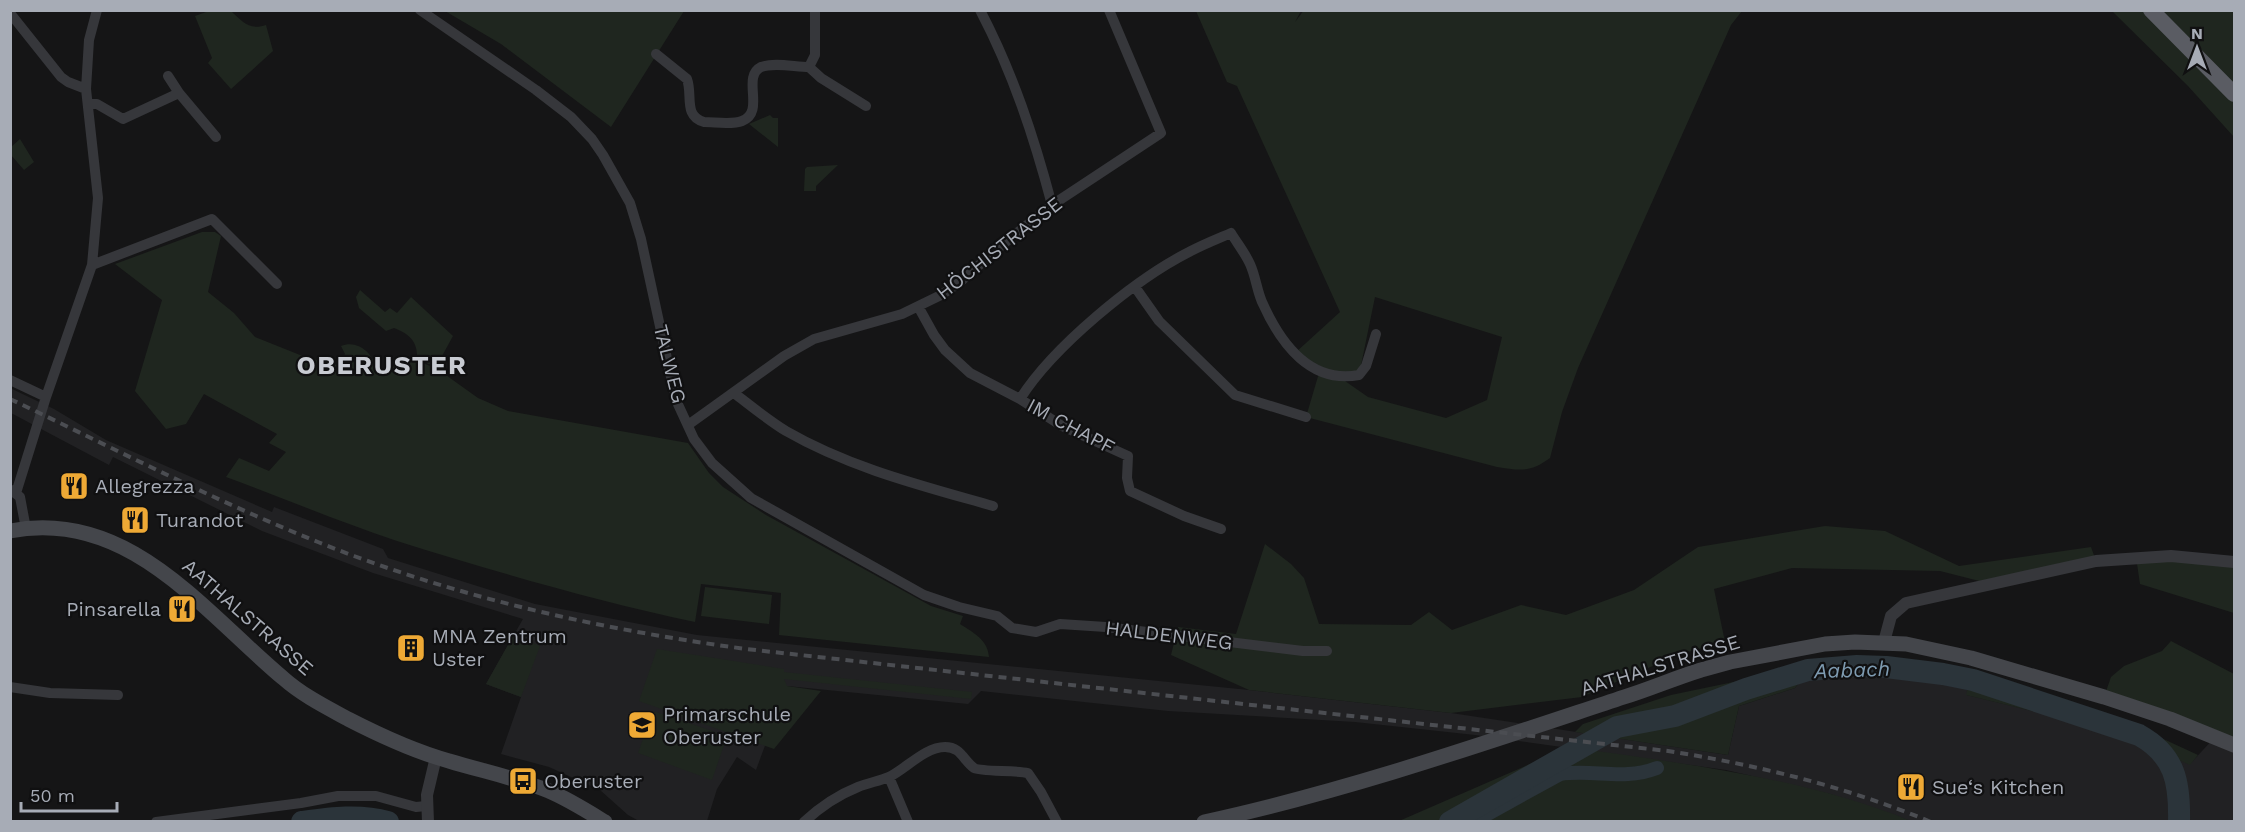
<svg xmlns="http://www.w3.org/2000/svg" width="2245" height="832" font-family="'Work Sans',sans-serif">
<rect width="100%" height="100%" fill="#151516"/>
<path fill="#212123" d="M 10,388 L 54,409 L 106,440 L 272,512 L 274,507 L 383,549 L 388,558 L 535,604 L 697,635 L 1249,690 L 1451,713 L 1728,755 L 1739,706 L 1795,688 L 1808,671 L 1894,670 L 1968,687 L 1967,695 L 2115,731 L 2190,764 L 2215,737 L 2234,745 L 2234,821 L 1911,821 L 1830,794 L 1726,770 L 1475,735 L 1355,722 L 1168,711 L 981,691 L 968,704 L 787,686 L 756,770 L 737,757 L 717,789 L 707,821 L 639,821 L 628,815 L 600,790 L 549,767 L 501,754 L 521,697 L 486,684 L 523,619 L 373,573 L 262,531 L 113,457 L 109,465 L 11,413 Z"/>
<path fill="#1f261f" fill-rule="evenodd" d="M 1304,10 L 1742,11 L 1731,25 L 1578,368 L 1562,412 L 1550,458 C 1531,472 1521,471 1497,467 L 1306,417 L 1319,373 L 1295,353 L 1340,312 L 1237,86 L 1227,82 L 1196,11 L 1301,11 L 1295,22 ZM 1375,297 L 1502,337 L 1487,400 L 1446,418 L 1368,397 L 1345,381 L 1359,375 Z
M 209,11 L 231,11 C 242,21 249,31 266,25 L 273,51 L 231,89 L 208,63 L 212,58 L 195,16 Z
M 445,11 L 444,11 L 684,11 L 611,127 L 501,44 Z
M 2112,11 L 2234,11 L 2234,137 L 2188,86 Z
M 770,115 L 773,118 L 778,118 L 778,147 L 749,124 Z
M 20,139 L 34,162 L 24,170 L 11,155 L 11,147 Z
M 838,165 L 816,186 L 816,191 L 804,191 L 805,169 L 807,167 Z
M 202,232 L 215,232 L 221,236 L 208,292 L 234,313 L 255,337 L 305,357 L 337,365 L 345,354 L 341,346 C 357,339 373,353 376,368 L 389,374 L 394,366 L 404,365 L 414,360 L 436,368 L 478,398 L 508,411 L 688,443 L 709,473 L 723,487 L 766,515 L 931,606 L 963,616 L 960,624 C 974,633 988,640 989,657 L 779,635 L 781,593 L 701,584 L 695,622 C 595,601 493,571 397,541 C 340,522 283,498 226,477 L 239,458 L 269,471 L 286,452 L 269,443 L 277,434 L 204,394 L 186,424 L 166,429 L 135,391 L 162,300 L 115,264 Z
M 360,290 L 385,312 L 390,308 L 397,313 L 411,297 L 453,336 L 436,367 L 417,359 C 418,341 409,334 394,328 L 386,331 L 359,308 L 356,297 Z
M 1825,526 L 1885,531 L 1959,566 L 2091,547 L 2096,561 L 1995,585 L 1940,571 L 1792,568 L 1714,589 L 1725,642 L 1680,654 L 1582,697 L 1451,713 L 1249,690 L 1171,655 L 1178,627 L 1236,634 L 1265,544 L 1291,564 L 1304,578 L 1319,624 L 1411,625 L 1429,612 L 1452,630 L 1521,605 L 1566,615 L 1634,590 L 1698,547 Z
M 2136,557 L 2234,562 L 2234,613 L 2140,584 Z
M 705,587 L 772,595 L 769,624 L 701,616 Z
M 513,636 L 540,646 L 521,697 L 486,684 Z
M 2171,641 L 2234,674 L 2234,745 L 2104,697 L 2111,677 L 2124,666 L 2162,651 Z
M 657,649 L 784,669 L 784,672 L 972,692 L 971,699 L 784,679 L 787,686 L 821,691 L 774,749 L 639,701 Z
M 1883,658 L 1929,664 L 1977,674 L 2144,730 L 2198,755 L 2190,765 L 2115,731 L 1966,695 L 1968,687 L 1894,670 L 1808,671 L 1795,688 L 1739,706 L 1728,755 L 1575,732 L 1583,724 L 1671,695 L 1743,680 L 1811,662 Z
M 653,711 L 727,736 L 712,780 L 638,753 Z
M 1569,747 C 1685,764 1802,777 1911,821 L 1399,821 Z"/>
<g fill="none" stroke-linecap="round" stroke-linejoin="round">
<path stroke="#2b343a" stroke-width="14" d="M 1473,822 L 1560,774 C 1595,769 1623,781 1657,768"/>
<path stroke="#2b343a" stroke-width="22" d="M 302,822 C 331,818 359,814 388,822
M 1450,822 L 1617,727 L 1675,716 L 1746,689 L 1808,670 L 1857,666 L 1886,667 L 1943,674 L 1973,680 L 2139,735 C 2175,755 2180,782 2179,822"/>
<path stroke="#36373b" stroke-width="10" d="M 420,10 L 536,90 L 571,117 L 592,139 L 603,155 L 630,203 L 641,239 L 676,400 L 694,439 L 712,463 L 751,498 L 924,595 L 959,607 L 997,616 L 1012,628 L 1036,632 L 1060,624 L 1106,627 L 1303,651 L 1327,651
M 980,10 C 1013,73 1034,137 1052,205
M 10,13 L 61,77 L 68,82 L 86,89
M 656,54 L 687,79 C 693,95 683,116 704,122 C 715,122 732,125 742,121 C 766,112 741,77 761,67 C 774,62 795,67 809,67 L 821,78 L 866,106
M 809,67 L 815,55 L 815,10
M 168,76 L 179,93
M 88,104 L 97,104 L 123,119 L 179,93 L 216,137
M 92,265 L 212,219 L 277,284
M 1135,287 L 1159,321 L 1235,395 L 1306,417
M 919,308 L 934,335 L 945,350 L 970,373 L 1020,399 L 1062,426 L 1128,456 L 1127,478 L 1130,491 L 1184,516 L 1221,529
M 10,380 L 46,397
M 734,393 C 751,406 768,420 786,431 C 850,468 923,486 993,506
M 1020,399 C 1053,347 1134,280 1189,252 C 1202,245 1217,239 1231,233 C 1237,243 1245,253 1250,264 C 1256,277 1257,292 1263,304 C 1281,344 1311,384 1359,375 L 1366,366 L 1376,334
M 688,425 L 784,356 L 814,339 L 902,314 L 941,295 L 960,282 L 1002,245 L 1052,205 L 1161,133 L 1109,10
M 11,490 L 20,497 L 26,529
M 16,493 L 46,397 L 92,265 L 98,198 L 86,89 L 89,40 L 97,10
M 10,687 L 50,693 L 118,695
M 889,777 L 908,822
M 156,822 L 301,803 L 338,796 L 376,796 L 416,807 L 426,806
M 804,822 C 820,807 838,795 858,787 C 868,783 879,781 889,777 C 907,768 925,747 945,747 C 961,747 963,760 974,768 C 981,772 1015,770 1028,773 L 1041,792 L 1057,822"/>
<path stroke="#36373b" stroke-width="12" d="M 1884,642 L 1891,616 L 1906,603 L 2096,561 L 2171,556 L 2234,562
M 428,822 L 427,795 L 436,757"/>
<path stroke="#44464b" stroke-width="15" d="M 10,531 C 128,508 203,611 283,678 C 302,695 326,707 348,719 C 381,736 413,751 449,761 C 482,771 516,778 549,791 C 568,799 587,811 605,822
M 1204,822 C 1347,791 1485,743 1624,697 C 1650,689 1675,678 1701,670 L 1730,662 L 1825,644 L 1855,642 L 1906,644 L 1971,658 L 2104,697 L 2170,719 L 2234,745"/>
<path stroke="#5a5c63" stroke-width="16" d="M 2151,10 L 2234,94"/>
<path stroke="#4b4d52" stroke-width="4" stroke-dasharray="8 6" stroke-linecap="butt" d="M 10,399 C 124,453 236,512 354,556 C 481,603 612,631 746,649 L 1668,751 C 1758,765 1847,787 1931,822"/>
</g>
<defs>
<g id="restaurant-square" transform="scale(1.5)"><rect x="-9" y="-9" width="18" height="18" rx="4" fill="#eea935" stroke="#101011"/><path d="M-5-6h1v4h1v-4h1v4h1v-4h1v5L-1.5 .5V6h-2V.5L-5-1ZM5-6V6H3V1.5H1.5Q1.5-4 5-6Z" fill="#111"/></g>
<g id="building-square" transform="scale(1.5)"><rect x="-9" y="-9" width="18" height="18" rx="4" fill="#eea935" stroke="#101011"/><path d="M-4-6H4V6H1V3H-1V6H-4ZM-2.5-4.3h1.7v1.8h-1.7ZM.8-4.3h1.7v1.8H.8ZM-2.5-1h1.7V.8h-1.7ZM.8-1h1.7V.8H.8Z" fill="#111"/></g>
<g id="school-square" transform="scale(1.5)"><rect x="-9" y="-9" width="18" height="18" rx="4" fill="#eea935" stroke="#101011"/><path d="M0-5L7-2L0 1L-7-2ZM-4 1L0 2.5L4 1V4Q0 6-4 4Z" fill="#111"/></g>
<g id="bus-square" transform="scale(1.5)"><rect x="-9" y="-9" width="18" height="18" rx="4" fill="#eea935" stroke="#101011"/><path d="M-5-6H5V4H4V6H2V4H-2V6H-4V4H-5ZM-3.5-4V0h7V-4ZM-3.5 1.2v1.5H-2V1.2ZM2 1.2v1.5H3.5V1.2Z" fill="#111"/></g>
</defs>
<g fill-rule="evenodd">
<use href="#restaurant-square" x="74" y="486"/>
<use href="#restaurant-square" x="135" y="520"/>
<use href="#restaurant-square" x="182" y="609"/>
<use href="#building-square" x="411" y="648"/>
<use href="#school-square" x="642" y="725"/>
<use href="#bus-square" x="523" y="781"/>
<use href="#restaurant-square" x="1911" y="787"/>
</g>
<g text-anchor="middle" stroke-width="4.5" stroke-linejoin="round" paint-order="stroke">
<g font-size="20" fill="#a7acb6" stroke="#101011">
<text transform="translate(999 248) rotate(-38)" y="7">HÖCHISTRASSE</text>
<text transform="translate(670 364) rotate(76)" y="7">TALWEG</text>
<text transform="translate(1071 426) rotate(28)" y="7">IM CHAPF</text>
<text transform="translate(248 617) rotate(41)" y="7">AATHALSTRASSE</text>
<text transform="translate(1169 635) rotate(7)" y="7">HALDENWEG</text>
<text transform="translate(1660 665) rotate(-17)" y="7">AATHALSTRASSE</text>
</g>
<g font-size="20" fill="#a7acb6" stroke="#101011" text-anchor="start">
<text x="95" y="493">Allegrezza</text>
<text x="156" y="527">Turandot</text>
<text x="161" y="616" text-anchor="end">Pinsarella</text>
<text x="432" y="643">MNA Zentrum<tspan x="432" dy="23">Uster</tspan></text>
<text x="663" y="721">Primarschule<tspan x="663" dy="23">Oberuster</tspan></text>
<text x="544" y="788">Oberuster</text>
<text x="1932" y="794">Sue‘s Kitchen</text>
</g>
<g font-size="21" font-style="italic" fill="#7e9bb1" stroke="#101011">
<text transform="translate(1852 670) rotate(-2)" y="7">Aabach</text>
</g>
<g font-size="26" font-weight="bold" letter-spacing="1.5" fill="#c8cbd2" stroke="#101011">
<text x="382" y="374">OBERUSTER</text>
</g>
</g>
<rect width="2245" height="832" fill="none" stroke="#a7acb6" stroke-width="24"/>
<g transform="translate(2197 48)" stroke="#101011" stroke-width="4.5" paint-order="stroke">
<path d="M0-4.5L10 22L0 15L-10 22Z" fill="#a7acb6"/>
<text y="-9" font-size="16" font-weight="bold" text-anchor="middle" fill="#a7acb6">N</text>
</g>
<path d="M21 802v9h96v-9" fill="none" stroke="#a7acb6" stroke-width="3"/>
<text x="30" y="802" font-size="18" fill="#a7acb6" stroke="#101011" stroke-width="4.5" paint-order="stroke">50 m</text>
</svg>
